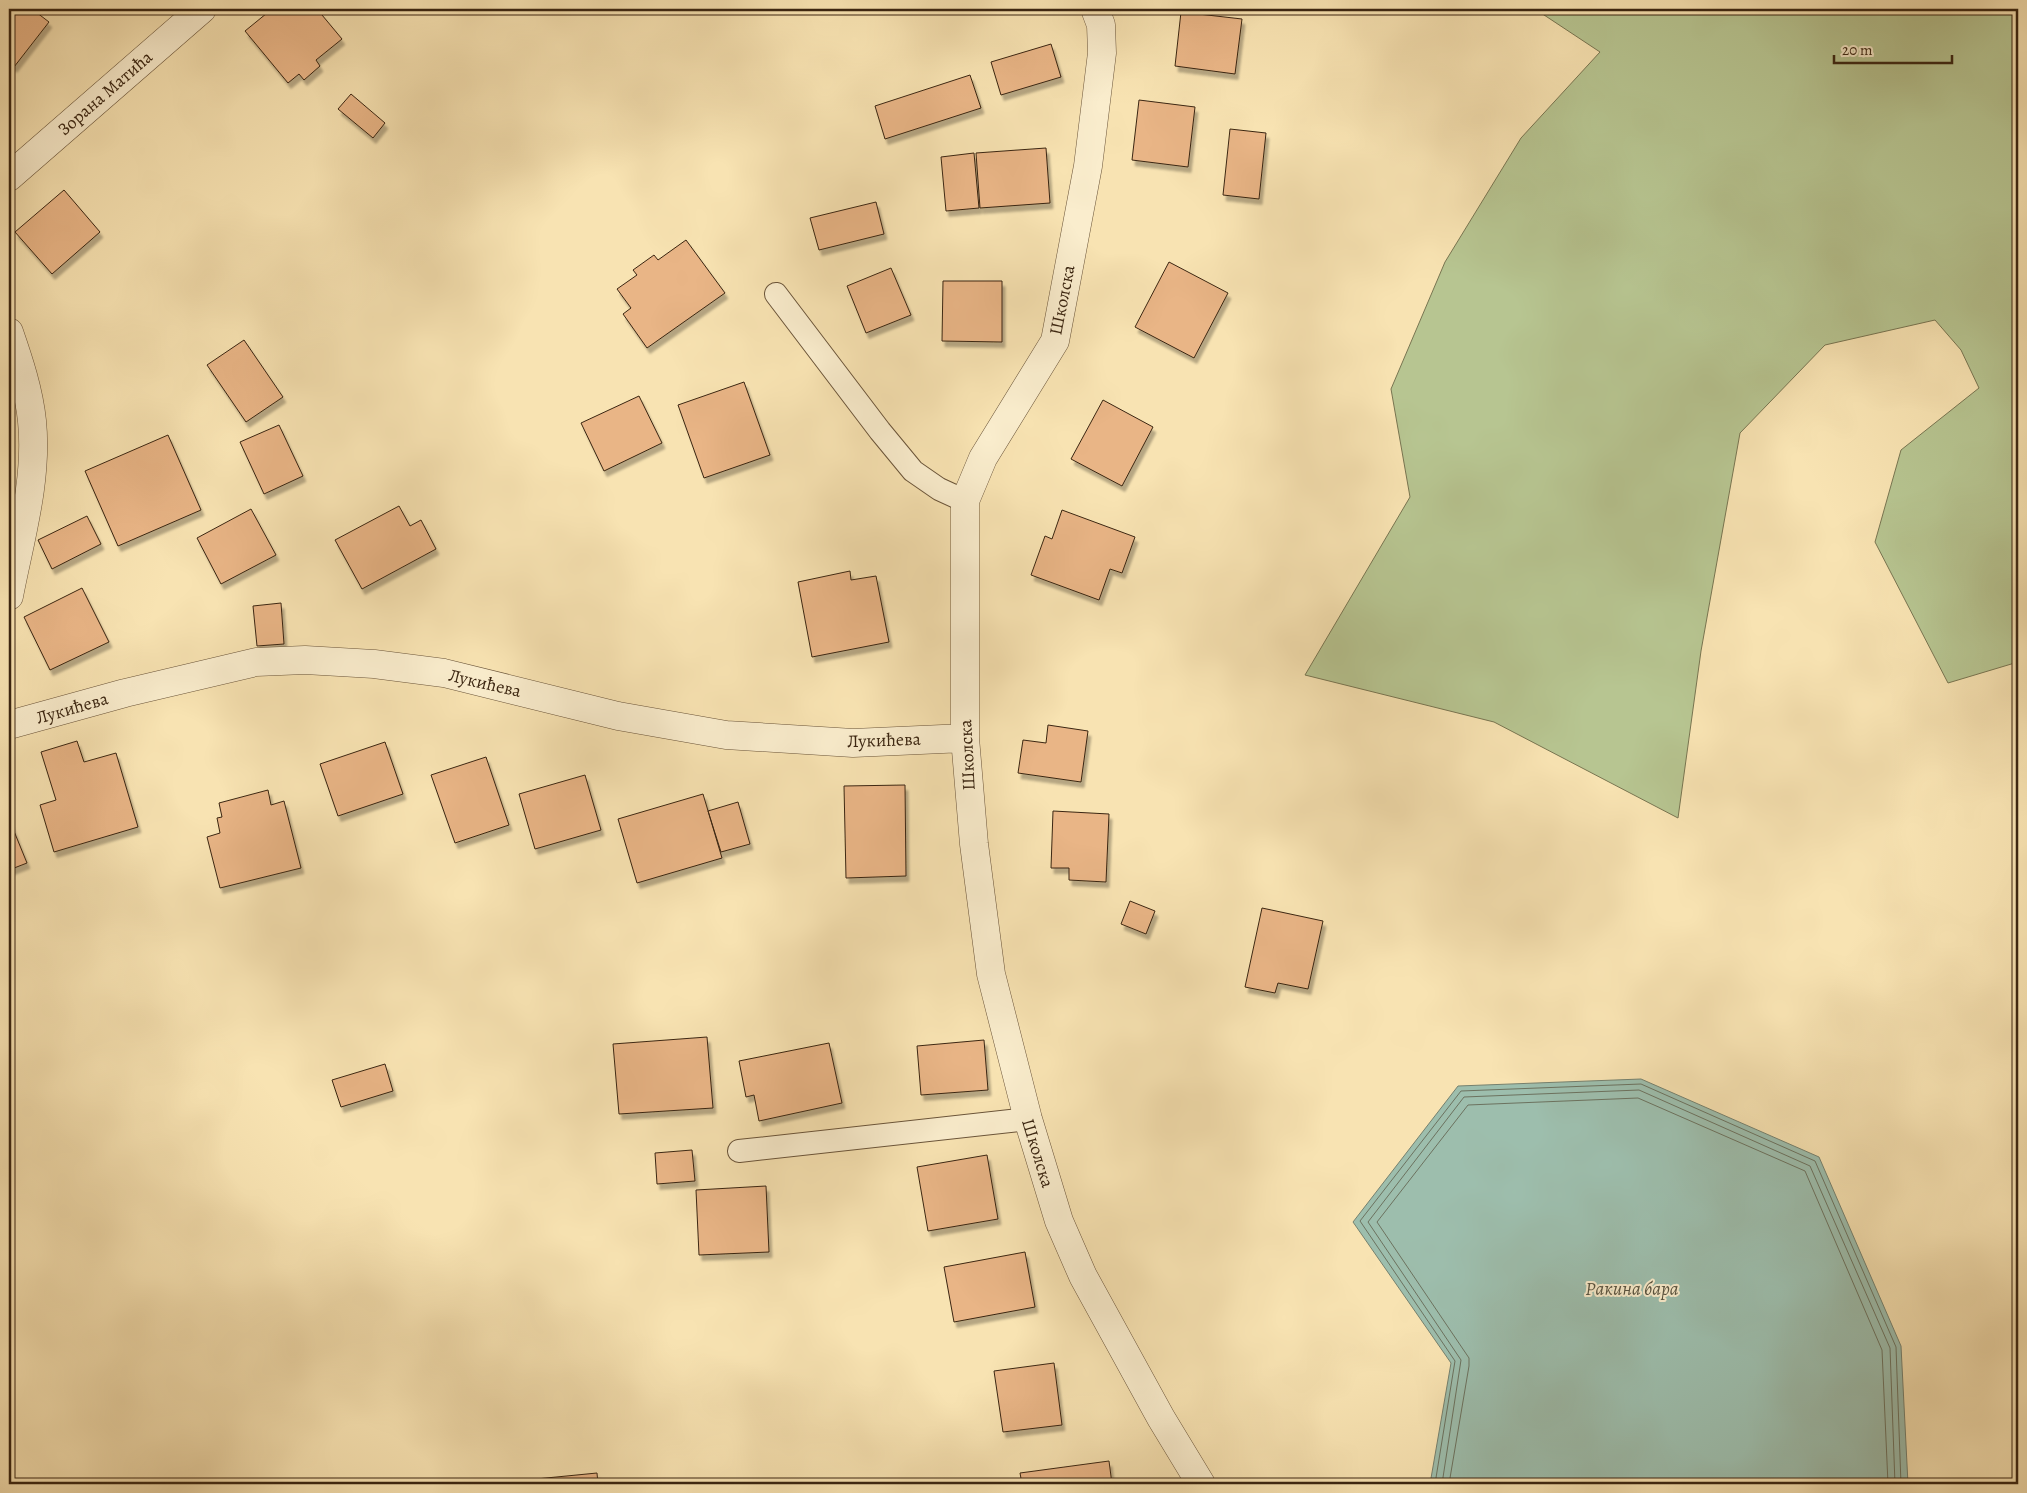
<svg xmlns="http://www.w3.org/2000/svg" width="2027" height="1493" font-family="Alegreya,serif">
<defs>
<filter id="shadow"><feDropShadow dx="3" dy="5.5" stdDeviation="1" flood-color="#0004"/></filter>
</defs>
<rect width="100%" height="100%" fill="#f8e3b2"/>
<filter id="stains"><feTurbulence type="fractalNoise" baseFrequency=".004" numOctaves="4"/><feColorMatrix values="0 0 0 0 .2 0 0 0 0 .09 0 0 0 0 .02 0 0 0 .5 -.17"/></filter>
<radialGradient id="worn" r=".72"><stop offset=".6" stop-color="#630" stop-opacity="0"/><stop offset="1" stop-color="#630" stop-opacity=".3"/></radialGradient>
<path fill="#b7c591" stroke="#787551" d="M 1535,9 L 2018,9 L 2018,662 L 1948,683 L 1875,542 L 1901,450 L 1979,388 L 1961,350 L 1935,320 L 1825,345 L 1740,433 L 1701,651 L 1678,818 L 1494,722 L 1305,675 L 1410,497 L 1391,389 L 1445,262 L 1521,138 L 1600,52 Z"/>
<path fill="#9dbead" stroke="#75816f" d="M 1641,1079 L 1819,1157 L 1901,1346 L 1908,1484 L 1430,1484 L 1451,1363 L 1353,1222 L 1458,1086 Z"/>
<g fill="none" stroke-linecap="round" stroke-linejoin="round">
<path stroke="#6c725f" stroke-width="1" d="M 1435,1484 L 1455,1361 L 1360,1221 L 1461,1091 L 1641,1084 L 1815,1161 L 1896,1347 L 1901,1484
M 1442,1484 L 1461,1360 L 1368,1222 L 1464,1097 L 1639,1090 L 1810,1166 L 1890,1348 L 1895,1484
M 1449,1484 L 1469,1366 L 1469,1358 L 1377,1222 L 1468,1105 L 1638,1098 L 1805,1171 L 1882,1350 L 1888,1484"/>
</g>
<path fill="#e9b586" stroke="#3a2511" filter="url(#shadow)" d="M 9,9 L 32,9 L 49,22 L 14,67 L 9,63 Z
M 272,9 L 317,9 L 342,39 L 316,60 L 320,66 L 304,80 L 299,74 L 288,83 L 245,31 Z
M 1181,12 L 1242,19 L 1235,74 L 1175,66 Z
M 1051,44 L 1061,77 L 1001,95 L 991,62 Z
M 970,75 L 981,108 L 885,139 L 875,106 Z
M 351,94 L 385,123 L 373,138 L 338,109 Z
M 1139,100 L 1195,107 L 1188,167 L 1132,160 Z
M 1230,129 L 1266,133 L 1259,199 L 1223,195 Z
M 1046,148 L 1050,203 L 980,208 L 976,153 Z
M 974,153 L 979,208 L 946,211 L 941,157 Z
M 64,190 L 100,232 L 52,274 L 15,232 Z
M 876,202 L 884,234 L 819,250 L 810,218 Z
M 686,240 L 725,293 L 647,348 L 623,314 L 631,308 L 617,289 L 637,275 L 633,270 L 654,255 L 658,260 Z
M 1169,262 L 1228,293 L 1194,358 L 1135,327 Z
M 891,268 L 911,315 L 866,333 L 847,286 Z
M 943,281 L 1002,281 L 1002,342 L 942,341 Z
M 244,340 L 283,397 L 246,422 L 207,365 Z
M 744,382 L 770,455 L 704,478 L 678,405 Z
M 639,396 L 662,443 L 604,471 L 581,423 Z
M 1103,400 L 1153,427 L 1122,486 L 1071,459 Z
M 279,425 L 303,476 L 264,494 L 240,442 Z
M 168,435 L 201,510 L 118,546 L 85,471 Z
M 399,506 L 410,526 L 421,520 L 436,549 L 362,589 L 335,540 Z
M 251,509 L 276,555 L 221,584 L 197,538 Z
M 1062,510 L 1135,537 L 1122,573 L 1110,569 L 1099,600 L 1031,575 L 1045,536 L 1052,539 Z
M 87,516 L 101,544 L 52,569 L 38,540 Z
M 850,571 L 851,580 L 876,576 L 889,642 L 812,657 L 798,582 Z
M 82,588 L 109,642 L 50,670 L 24,617 Z
M 281,603 L 284,644 L 257,646 L 253,606 Z
M 1048,725 L 1088,731 L 1081,782 L 1018,773 L 1023,740 L 1046,743 Z
M 77,741 L 84,762 L 116,753 L 138,827 L 54,852 L 40,805 L 56,800 L 41,752 Z
M 385,742 L 403,794 L 338,816 L 320,764 Z
M 486,757 L 509,825 L 455,843 L 431,775 Z
M 585,775 L 601,830 L 535,849 L 519,794 Z
M 905,785 L 906,876 L 846,878 L 844,786 Z
M 268,790 L 271,805 L 284,801 L 301,868 L 220,888 L 207,837 L 220,833 L 217,818 L 222,817 L 219,803 Z
M 703,794 L 722,858 L 637,883 L 618,819 Z
M 738,802 L 750,844 L 721,852 L 708,811 Z
M 1053,811 L 1109,814 L 1106,882 L 1069,880 L 1069,868 L 1051,868 Z
M 9,819 L 27,863 L 9,870 Z
M 1130,901 L 1155,911 L 1146,934 L 1121,924 Z
M 1262,908 L 1323,921 L 1308,989 L 1278,983 L 1275,993 L 1245,987 Z
M 707,1037 L 713,1108 L 619,1114 L 613,1044 Z
M 984,1040 L 988,1090 L 921,1095 L 917,1046 Z
M 829,1043 L 842,1103 L 759,1121 L 754,1095 L 746,1097 L 739,1061 Z
M 385,1064 L 393,1091 L 341,1107 L 332,1080 Z
M 692,1150 L 695,1181 L 657,1184 L 655,1153 Z
M 987,1155 L 998,1219 L 928,1231 L 917,1167 Z
M 766,1186 L 769,1252 L 699,1255 L 696,1190 Z
M 1025,1252 L 1035,1307 L 954,1322 L 944,1267 Z
M 1054,1363 L 1062,1425 L 1003,1432 L 994,1371 Z
M 1109,1461 L 1112,1484 L 1022,1484 L 1020,1473 Z
M 597,1473 L 598,1484 L 537,1484 L 536,1479 Z"/>
<g fill="none" stroke-linecap="round" stroke-linejoin="round">
<g stroke="#6a5439" stroke-width="24">
<path id="lane" d="M 776,294 L 880,431 L 913,471 L 939,489 L 965,501
M 739,1151 L 1028,1119"/>
</g>
<g stroke="#6a5439" stroke-width="29">
<path id="street" d="M 1095,9 L 1101,25 L 1102,53 L 1088,166 L 1055,341 L 983,458 L 965,501 L 965,738 L 974,844 L 991,974 L 1028,1119 L 1059,1221 L 1083,1276 L 1161,1418 L 1201,1484
M 9,177 L 202,9
M 9,332 C 19,361 29,391 32,421 C 38,480 20,539 9,596
M 9,725 L 125,693 L 256,662 L 305,660 L 374,664 L 444,673 L 618,716 L 726,735 L 853,743 L 965,738"/>
</g>
<use href="#lane" stroke="#faedcd" stroke-width="22"/>
<use href="#street" stroke="#faedcd" stroke-width="28"/>
</g>
<g text-anchor="middle" stroke-width="4" stroke-linejoin="round" paint-order="stroke">
<g font-size="18" fill="#3a2511" stroke="#faedcd">
<text transform="translate(105 93) rotate(-41)" y="6">Зорана Матића</text>
<text transform="translate(1062 300) rotate(-79)" y="6">Школска</text>
<text transform="translate(485 683) rotate(13)" y="6">Лукићева</text>
<text transform="translate(72 708) rotate(-16)" y="6">Лукићева</text>
<text transform="translate(884 740) rotate(-2)" y="6">Лукићева</text>
<text transform="translate(967 755) rotate(-93)" y="6">Школска</text>
<text transform="translate(1038 1153) rotate(73)" y="6">Школска</text>
</g>
<g font-size="19" font-style="italic" fill="#585340" stroke="#faedcd">
<text x="1632" y="1295">Ракина бара</text>
</g>
</g>
<rect width="2027" height="1493" fill="none" stroke="#f8e3b2" stroke-width="30"/>
<rect x="10" y="10" width="2007" height="1473" fill="none" stroke="#3a2511" stroke-width="2.5"/>
<rect x="15" y="15" width="1997" height="1463" fill="none" stroke="#3a2511"/>
<path d="M1834 55v8h118v-8" fill="none" stroke="#3a2511" stroke-width="2.5"/>
<text x="1842" y="55" font-size="15" fill="#3a2511" stroke="#faedcd" stroke-width="4" paint-order="stroke">20 m</text>
<rect width="100%" height="100%" filter="url(#stains)"/>
<rect width="100%" height="100%" fill="url(#worn)"/>
</svg>
